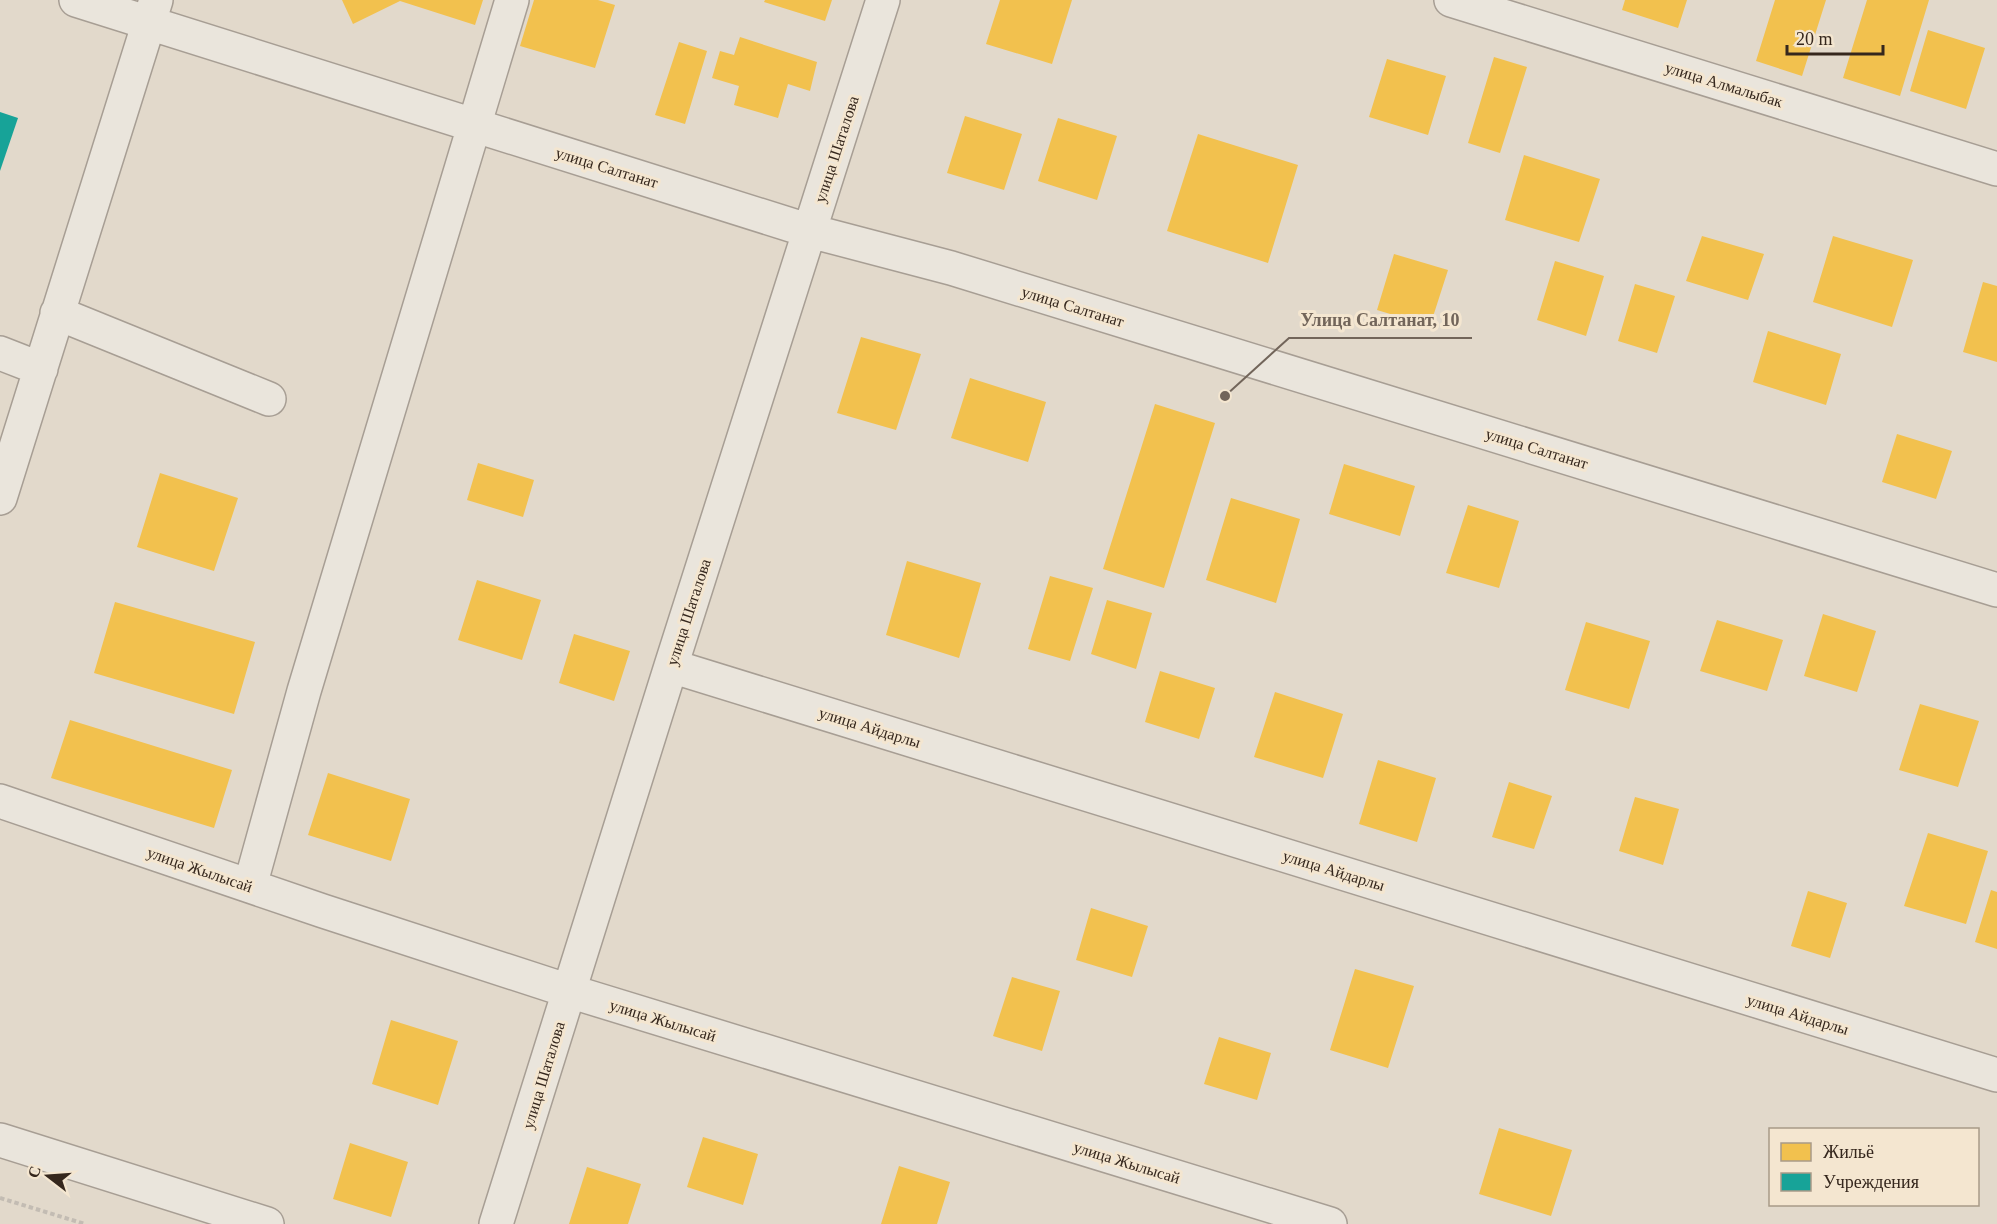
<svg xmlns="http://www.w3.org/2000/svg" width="1997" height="1224" font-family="Georgia,serif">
<rect width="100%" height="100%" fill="#e2d9cb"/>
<path fill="#f2c14e" d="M 342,0 L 483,0 L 475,25 L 400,1 L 353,24 Z
M 534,0 L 598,0 L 615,5 L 595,68 L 520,46 Z
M 765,0 L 832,0 L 825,21 L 764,2 Z
M 1000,0 L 1072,0 L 1052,64 L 986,44 Z
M 1625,0 L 1687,0 L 1678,28 L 1622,10 Z
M 1775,0 L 1826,0 L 1802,76 L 1756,61 Z
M 1867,0 L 1929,0 L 1900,96 L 1843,78 Z
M 1928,30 L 1985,48 L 1966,109 L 1910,91 Z
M 740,37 L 817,62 L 810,91 L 788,84 L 778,118 L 734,105 L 739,86 L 712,78 L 720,51 L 734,55 Z
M 679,42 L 707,51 L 685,124 L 655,115 Z
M 1494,57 L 1527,67 L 1500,153 L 1468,143 Z
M 1387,59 L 1446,76 L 1428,135 L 1369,117 Z
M 965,116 L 1022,134 L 1004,190 L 947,173 Z
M 1058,118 L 1117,136 L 1097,200 L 1038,181 Z
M 1198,134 L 1298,165 L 1268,263 L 1167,231 Z
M 1524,155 L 1600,179 L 1579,242 L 1505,220 Z
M 1702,236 L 1764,254 L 1748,300 L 1686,281 Z
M 1833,236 L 1913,260 L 1892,327 L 1813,302 Z
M 1394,254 L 1448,270 L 1430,326 L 1377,310 Z
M 1555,261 L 1604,276 L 1586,336 L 1537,320 Z
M 1983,282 L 1997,286 L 1997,362 L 1963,352 Z
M 1635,284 L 1675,296 L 1657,353 L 1618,341 Z
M 1768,331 L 1841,354 L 1826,405 L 1753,382 Z
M 861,337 L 921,354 L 896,430 L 837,413 Z
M 970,378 L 1046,402 L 1028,462 L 951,438 Z
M 1155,404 L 1215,423 L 1164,588 L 1103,569 Z
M 1897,434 L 1952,451 L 1936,499 L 1882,482 Z
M 478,463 L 534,480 L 523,517 L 467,500 Z
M 1344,464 L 1415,486 L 1400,536 L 1329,514 Z
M 160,473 L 238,498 L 214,571 L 137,547 Z
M 1231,498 L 1300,519 L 1276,603 L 1206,580 Z
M 1468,505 L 1519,521 L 1499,588 L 1446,573 Z
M 907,561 L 981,583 L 959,658 L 886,635 Z
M 1050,576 L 1093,588 L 1070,661 L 1028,649 Z
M 477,580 L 541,600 L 522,660 L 458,640 Z
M 1107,600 L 1152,613 L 1136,669 L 1091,654 Z
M 115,602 L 255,642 L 234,714 L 94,673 Z
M 1823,614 L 1876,631 L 1857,692 L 1804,676 Z
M 1717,620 L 1783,640 L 1767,691 L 1700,671 Z
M 1586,622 L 1650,641 L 1629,709 L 1565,690 Z
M 574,634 L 630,651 L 614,701 L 559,683 Z
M 1160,671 L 1215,688 L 1199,739 L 1145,722 Z
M 1275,692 L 1343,714 L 1323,778 L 1254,757 Z
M 1920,704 L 1979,721 L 1958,787 L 1899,770 Z
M 70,720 L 232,770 L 214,828 L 51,778 Z
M 1378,760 L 1436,778 L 1417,842 L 1359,824 Z
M 328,773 L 410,799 L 391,861 L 308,835 Z
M 1509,782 L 1552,796 L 1534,849 L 1492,837 Z
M 1635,797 L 1679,809 L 1663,865 L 1619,851 Z
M 1928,833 L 1988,851 L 1966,924 L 1904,906 Z
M 1991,890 L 1997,892 L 1997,949 L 1975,942 Z
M 1808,891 L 1847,903 L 1830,958 L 1791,946 Z
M 1091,908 L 1148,926 L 1132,977 L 1076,960 Z
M 1355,969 L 1414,986 L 1388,1068 L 1330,1050 Z
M 1012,977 L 1060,991 L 1042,1051 L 993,1036 Z
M 391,1020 L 458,1041 L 438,1105 L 372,1084 Z
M 1219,1037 L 1271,1053 L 1257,1100 L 1204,1084 Z
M 1499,1128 L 1572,1150 L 1551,1216 L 1479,1194 Z
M 703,1137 L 758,1154 L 743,1205 L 687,1187 Z
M 350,1143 L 408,1162 L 391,1217 L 333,1199 Z
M 899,1166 L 950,1182 L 937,1224 L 881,1224 Z
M 587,1167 L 641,1184 L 628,1224 L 569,1224 Z"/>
<path fill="#17a398" d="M 0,112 L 18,118 L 0,171 Z"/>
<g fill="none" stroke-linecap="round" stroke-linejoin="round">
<g stroke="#a79e94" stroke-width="36">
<path id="minor" d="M 76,0 L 810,231 L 951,268 L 1997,590
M 1451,0 L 1997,169
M 57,313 L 269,399
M 0,353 L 41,369
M 0,498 L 156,0
M 671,666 L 1997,1075
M 0,801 L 323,911 L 569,991 L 1330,1224
M 250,886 L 304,691 L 512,0
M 0,1140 L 267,1224
M 496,1224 L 671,666 L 883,0"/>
</g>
<path stroke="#c3bcb3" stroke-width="4" stroke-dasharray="4.5 3" stroke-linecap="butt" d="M 0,1198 L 85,1224"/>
<use href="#minor" stroke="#eae5dc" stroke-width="33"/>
</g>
<g text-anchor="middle" stroke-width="6" stroke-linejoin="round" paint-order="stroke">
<g font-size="16" fill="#35271d" stroke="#f4e6d0">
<text transform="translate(1724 84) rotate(17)" y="6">улица Алмалыбак</text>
<text transform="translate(836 149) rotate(-72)" y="6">улица Шаталова</text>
<text transform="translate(607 167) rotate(17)" y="6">улица Салтанат</text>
<text transform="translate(1073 306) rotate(17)" y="6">улица Салтанат</text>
<text transform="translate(1537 448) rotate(17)" y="6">улица Салтанат</text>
<text transform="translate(688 612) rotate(-72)" y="6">улица Шаталова</text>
<text transform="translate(870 727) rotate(17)" y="6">улица Айдарлы</text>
<text transform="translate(200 869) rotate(19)" y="6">улица Жылысай</text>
<text transform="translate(1334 870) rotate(17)" y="6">улица Айдарлы</text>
<text transform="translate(1798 1014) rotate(17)" y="6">улица Айдарлы</text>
<text transform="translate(663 1020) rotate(17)" y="6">улица Жылысай</text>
<text transform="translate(543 1075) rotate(-73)" y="6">улица Шаталова</text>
<text transform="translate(1127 1162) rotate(17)" y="6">улица Жылысай</text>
</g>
</g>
<path fill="none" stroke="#72655a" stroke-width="2" d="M1225 396L1289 338H1472"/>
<circle fill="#72655a" stroke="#f4e6d0" stroke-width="2" cx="1225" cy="396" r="6"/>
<g font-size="18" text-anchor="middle" font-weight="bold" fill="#72655a" stroke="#f4e6d0" stroke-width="6" stroke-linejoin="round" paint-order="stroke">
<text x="1380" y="326">Улица Салтанат, 10</text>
</g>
<rect x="1769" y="1128" width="210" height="78" fill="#f4e6d0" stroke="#a89a88" stroke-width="1.5"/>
<rect x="1781" y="1143" width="30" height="18" fill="#f2c14e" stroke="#a89a88" stroke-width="1.5"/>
<text x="1823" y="1158" font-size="18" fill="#35271d">Жильё</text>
<rect x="1781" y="1173" width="30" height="18" fill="#17a398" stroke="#a89a88" stroke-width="1.5"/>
<text x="1823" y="1188" font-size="18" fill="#35271d">Учреждения</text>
<g transform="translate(48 1176) rotate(287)" stroke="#f4e6d0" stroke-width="4.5" paint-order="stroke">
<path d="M0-4.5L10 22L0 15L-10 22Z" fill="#35271d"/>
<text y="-9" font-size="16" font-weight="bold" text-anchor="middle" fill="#35271d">С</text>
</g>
<path d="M1787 45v9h96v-9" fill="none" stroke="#35271d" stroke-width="3"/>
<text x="1796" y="45" font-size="18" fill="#35271d" stroke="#f4e6d0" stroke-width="4.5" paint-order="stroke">20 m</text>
</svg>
